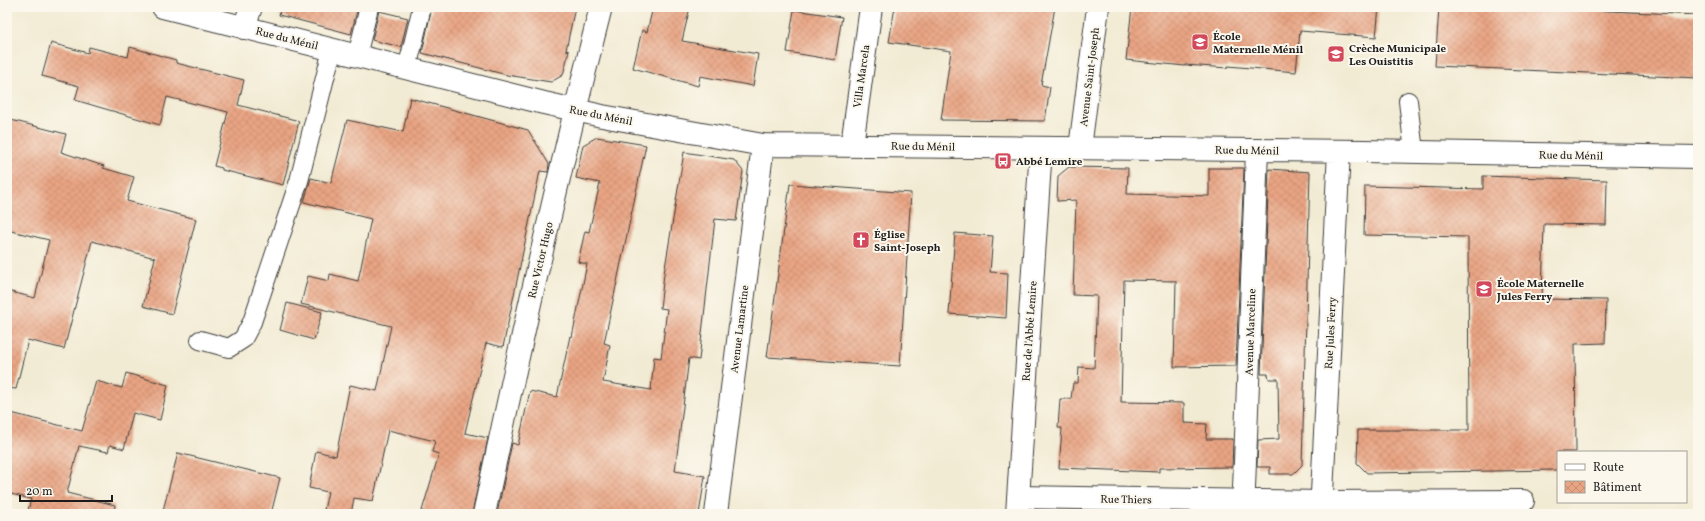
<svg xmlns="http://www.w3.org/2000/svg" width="1705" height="521" font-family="Vollkorn,serif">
<defs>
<pattern id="building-cross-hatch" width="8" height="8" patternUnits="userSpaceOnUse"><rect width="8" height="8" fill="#e9a483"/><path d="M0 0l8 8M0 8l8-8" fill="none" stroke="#c78d71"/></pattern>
</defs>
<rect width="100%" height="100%" fill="#fbf7ec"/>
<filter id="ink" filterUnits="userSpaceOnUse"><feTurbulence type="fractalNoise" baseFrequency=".025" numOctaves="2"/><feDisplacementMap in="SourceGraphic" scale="8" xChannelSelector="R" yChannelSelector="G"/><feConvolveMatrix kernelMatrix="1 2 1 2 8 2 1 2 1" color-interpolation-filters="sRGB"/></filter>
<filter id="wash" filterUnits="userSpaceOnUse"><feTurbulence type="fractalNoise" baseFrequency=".012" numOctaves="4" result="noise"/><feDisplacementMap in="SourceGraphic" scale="16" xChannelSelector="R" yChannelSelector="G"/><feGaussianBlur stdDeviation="0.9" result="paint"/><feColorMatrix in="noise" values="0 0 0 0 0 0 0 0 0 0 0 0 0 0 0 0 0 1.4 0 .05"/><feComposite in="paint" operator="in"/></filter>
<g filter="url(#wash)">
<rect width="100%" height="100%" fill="#f2ebd4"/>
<g id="blocks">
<path fill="url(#building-cross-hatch)" d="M 281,7 L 358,7 L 351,34 L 279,15 Z
M 432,7 L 575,7 L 566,50 L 569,51 L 563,75 L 551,82 L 507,75 L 422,53 Z
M 653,7 L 690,7 L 682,41 L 758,54 L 753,86 L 700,76 L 698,86 L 633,68 L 642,30 L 647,32 Z
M 895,7 L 1055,7 L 1041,85 L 1050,87 L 1045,121 L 941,120 L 951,51 L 889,42 Z
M 1132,7 L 1379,7 L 1376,37 L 1300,31 L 1296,72 L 1228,66 L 1228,68 L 1185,65 L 1185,66 L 1126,60 Z
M 1439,7 L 1519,7 L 1698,15 L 1698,78 L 1435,66 Z
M 794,10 L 842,17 L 835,60 L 787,52 Z
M 379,11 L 408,18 L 401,47 L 372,40 Z
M 51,43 L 88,53 L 89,47 L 128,57 L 130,47 L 176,60 L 176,63 L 244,80 L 238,105 L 299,121 L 283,185 L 222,170 L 222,168 L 214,166 L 228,112 L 167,97 L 160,125 L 75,100 L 79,86 L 42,76 Z
M 410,98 L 528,130 L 549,164 L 548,172 L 540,171 L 503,347 L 486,343 L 465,433 L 488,438 L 472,514 L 421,514 L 439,454 L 432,452 L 435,441 L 388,430 L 373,501 L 354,498 L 351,514 L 323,514 L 328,492 L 309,488 L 316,451 L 336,456 L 350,385 L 377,391 L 391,326 L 301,304 L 308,276 L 329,281 L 330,274 L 358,281 L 371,219 L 304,202 L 311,178 L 331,183 L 347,120 L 403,132 Z
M 7,119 L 66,134 L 61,152 L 104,166 L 103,168 L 134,177 L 127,201 L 196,219 L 172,314 L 143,306 L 155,258 L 92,241 L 64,349 L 28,340 L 16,389 L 7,388 L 7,291 L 35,298 L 49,240 L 7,230 Z
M 597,137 L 646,145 L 604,343 L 610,345 L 603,382 L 651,390 L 654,357 L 661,358 L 667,309 L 660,308 L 664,274 L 684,152 L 734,160 L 743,171 L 736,221 L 715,219 L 699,360 L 689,358 L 675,471 L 705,476 L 699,514 L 497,514 L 512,443 L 518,445 L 530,391 L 557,397 L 570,336 L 572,337 L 587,264 L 578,262 L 585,231 L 589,232 L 600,183 L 576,178 L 583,145 Z
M 1069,167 L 1128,168 L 1127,194 L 1209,196 L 1209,168 L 1244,168 L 1236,366 L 1174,367 L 1176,281 L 1124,280 L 1121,402 L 1184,403 L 1184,423 L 1207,424 L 1206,439 L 1233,439 L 1232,467 L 1159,468 L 1159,472 L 1059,468 L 1062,428 L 1058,428 L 1060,399 L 1071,399 L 1073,383 L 1078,383 L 1079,367 L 1094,368 L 1097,296 L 1073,295 L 1076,200 L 1057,201 L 1058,176 Z
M 1269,169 L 1310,172 L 1302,465 L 1293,474 L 1270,474 L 1270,467 L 1257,467 L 1258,440 L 1279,439 L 1278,379 L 1269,379 L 1268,374 L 1261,374 Z
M 1483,176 L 1607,180 L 1606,225 L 1544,224 L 1542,299 L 1606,300 L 1605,343 L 1575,344 L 1576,452 L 1558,452 L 1558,470 L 1367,473 L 1357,463 L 1358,430 L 1469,430 L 1468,237 L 1364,235 L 1365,186 L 1483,189 Z
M 790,184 L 911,193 L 900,366 L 767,357 Z
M 955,233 L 993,236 L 990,272 L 1008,273 L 1006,318 L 949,314 Z
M 287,303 L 322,312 L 314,340 L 280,330 Z
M 126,373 L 168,385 L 160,420 L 133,413 L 124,449 L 110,445 L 108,452 L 79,446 L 67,493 L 115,505 L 114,514 L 27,514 L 31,499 L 7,493 L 7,412 L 82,431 L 96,381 L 122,388 Z
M 178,453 L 280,478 L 271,514 L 162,514 Z"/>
</g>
</g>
<g filter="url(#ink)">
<use href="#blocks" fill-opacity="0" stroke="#3c3b38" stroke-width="1"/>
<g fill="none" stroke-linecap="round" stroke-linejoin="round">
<g stroke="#3c3b38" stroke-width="20">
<path id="service" d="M 357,56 L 369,7
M 407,69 L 422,7
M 1408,101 L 1414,152
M 200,340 L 229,348 L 243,339 L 252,322 L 299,181 L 332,50"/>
</g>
<g stroke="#3c3b38" stroke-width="24">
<path id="minor" d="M 163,7 L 544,103 L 602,116 L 763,145 L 1363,151 L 1698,157
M 244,28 L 251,7
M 852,145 L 871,7
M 1080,148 L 1098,7
M 1018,497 L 1321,502 L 1523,501
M 484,514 C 520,344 558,175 601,7
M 716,514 L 763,145
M 1017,514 L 1041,148
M 1243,514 L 1257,150
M 1321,514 L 1339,151"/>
</g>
<use href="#service" stroke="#fff" stroke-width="18"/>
<use href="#minor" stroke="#fff" stroke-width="22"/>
</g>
</g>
<defs>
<g id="school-square" transform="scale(0.9)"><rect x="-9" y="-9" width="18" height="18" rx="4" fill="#d1495b" stroke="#fbf7ec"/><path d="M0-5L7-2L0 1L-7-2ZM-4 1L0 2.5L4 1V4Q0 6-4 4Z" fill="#fff"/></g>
<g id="bus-square" transform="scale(0.9)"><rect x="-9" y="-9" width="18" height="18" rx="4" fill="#d1495b" stroke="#fbf7ec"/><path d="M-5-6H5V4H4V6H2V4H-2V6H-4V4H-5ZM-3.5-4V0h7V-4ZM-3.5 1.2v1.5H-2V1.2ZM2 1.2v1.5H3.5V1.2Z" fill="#fff"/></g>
<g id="church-square" transform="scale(0.9)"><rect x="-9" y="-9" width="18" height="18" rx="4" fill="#d1495b" stroke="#fbf7ec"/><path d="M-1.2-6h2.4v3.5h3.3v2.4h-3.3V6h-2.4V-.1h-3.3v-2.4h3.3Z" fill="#fff"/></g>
</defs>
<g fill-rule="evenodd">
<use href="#school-square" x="1200" y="42"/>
<use href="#school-square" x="1336" y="54"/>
<use href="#bus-square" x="1003" y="161"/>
<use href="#church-square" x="861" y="240"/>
<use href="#school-square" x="1484" y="289"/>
</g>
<g text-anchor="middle" stroke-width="4" stroke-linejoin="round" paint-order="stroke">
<g font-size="11" font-weight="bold" fill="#1c1c1c" stroke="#fbf7ec" text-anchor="start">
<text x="1213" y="40">École<tspan x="1213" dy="13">Maternelle Ménil</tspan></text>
<text x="1349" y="52">Crèche Municipale<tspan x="1349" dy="13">Les Ouistitis</tspan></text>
<text x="1016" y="165">Abbé Lemire</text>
<text x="874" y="238">Église<tspan x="874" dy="13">Saint-Joseph</tspan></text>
<text x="1497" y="287">École Maternelle<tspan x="1497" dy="13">Jules Ferry</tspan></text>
</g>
<g font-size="11" fill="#1c1c1c" stroke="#fbf7ec">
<text transform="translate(287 38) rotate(14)" y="4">Rue du Ménil</text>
<text transform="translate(861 76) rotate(-82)" y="4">Villa Marcela</text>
<text transform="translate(1089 77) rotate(-83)" y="4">Avenue Saint-Joseph</text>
<text transform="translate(601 115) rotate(11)" y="4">Rue du Ménil</text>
<text transform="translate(923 146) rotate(1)" y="4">Rue du Ménil</text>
<text transform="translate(1247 150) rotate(1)" y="4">Rue du Ménil</text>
<text transform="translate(1571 155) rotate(1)" y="4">Rue du Ménil</text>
<text transform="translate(540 260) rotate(-77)" y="4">Rue Victor Hugo</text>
<text transform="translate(739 329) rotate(-83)" y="4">Avenue Lamartine</text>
<text transform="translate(1029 331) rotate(-86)" y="4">Rue de l'Abbé Lemire</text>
<text transform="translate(1250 332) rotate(-88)" y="4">Avenue Marceline</text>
<text transform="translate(1330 333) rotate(-87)" y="4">Rue Jules Ferry</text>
<text transform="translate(1126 499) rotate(1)" y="4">Rue Thiers</text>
</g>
</g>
<rect width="1705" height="521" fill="none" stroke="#fbf7ec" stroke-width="24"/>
<rect x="1557" y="451" width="130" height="52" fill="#fbf7ec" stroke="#a29f99"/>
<rect x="1565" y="464" width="20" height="6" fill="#ffffff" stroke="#a29f99"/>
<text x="1593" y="471" font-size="12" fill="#1c1c1c">Route</text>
<rect x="1565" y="481" width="20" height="12" fill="url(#building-cross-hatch)" stroke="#a29f99"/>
<text x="1593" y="491" font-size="12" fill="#1c1c1c">Bâtiment</text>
<path d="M20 495v6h92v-6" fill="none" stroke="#1c1c1c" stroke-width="2"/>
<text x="26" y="495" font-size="12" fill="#1c1c1c" stroke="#fbf7ec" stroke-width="3" paint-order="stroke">20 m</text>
</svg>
